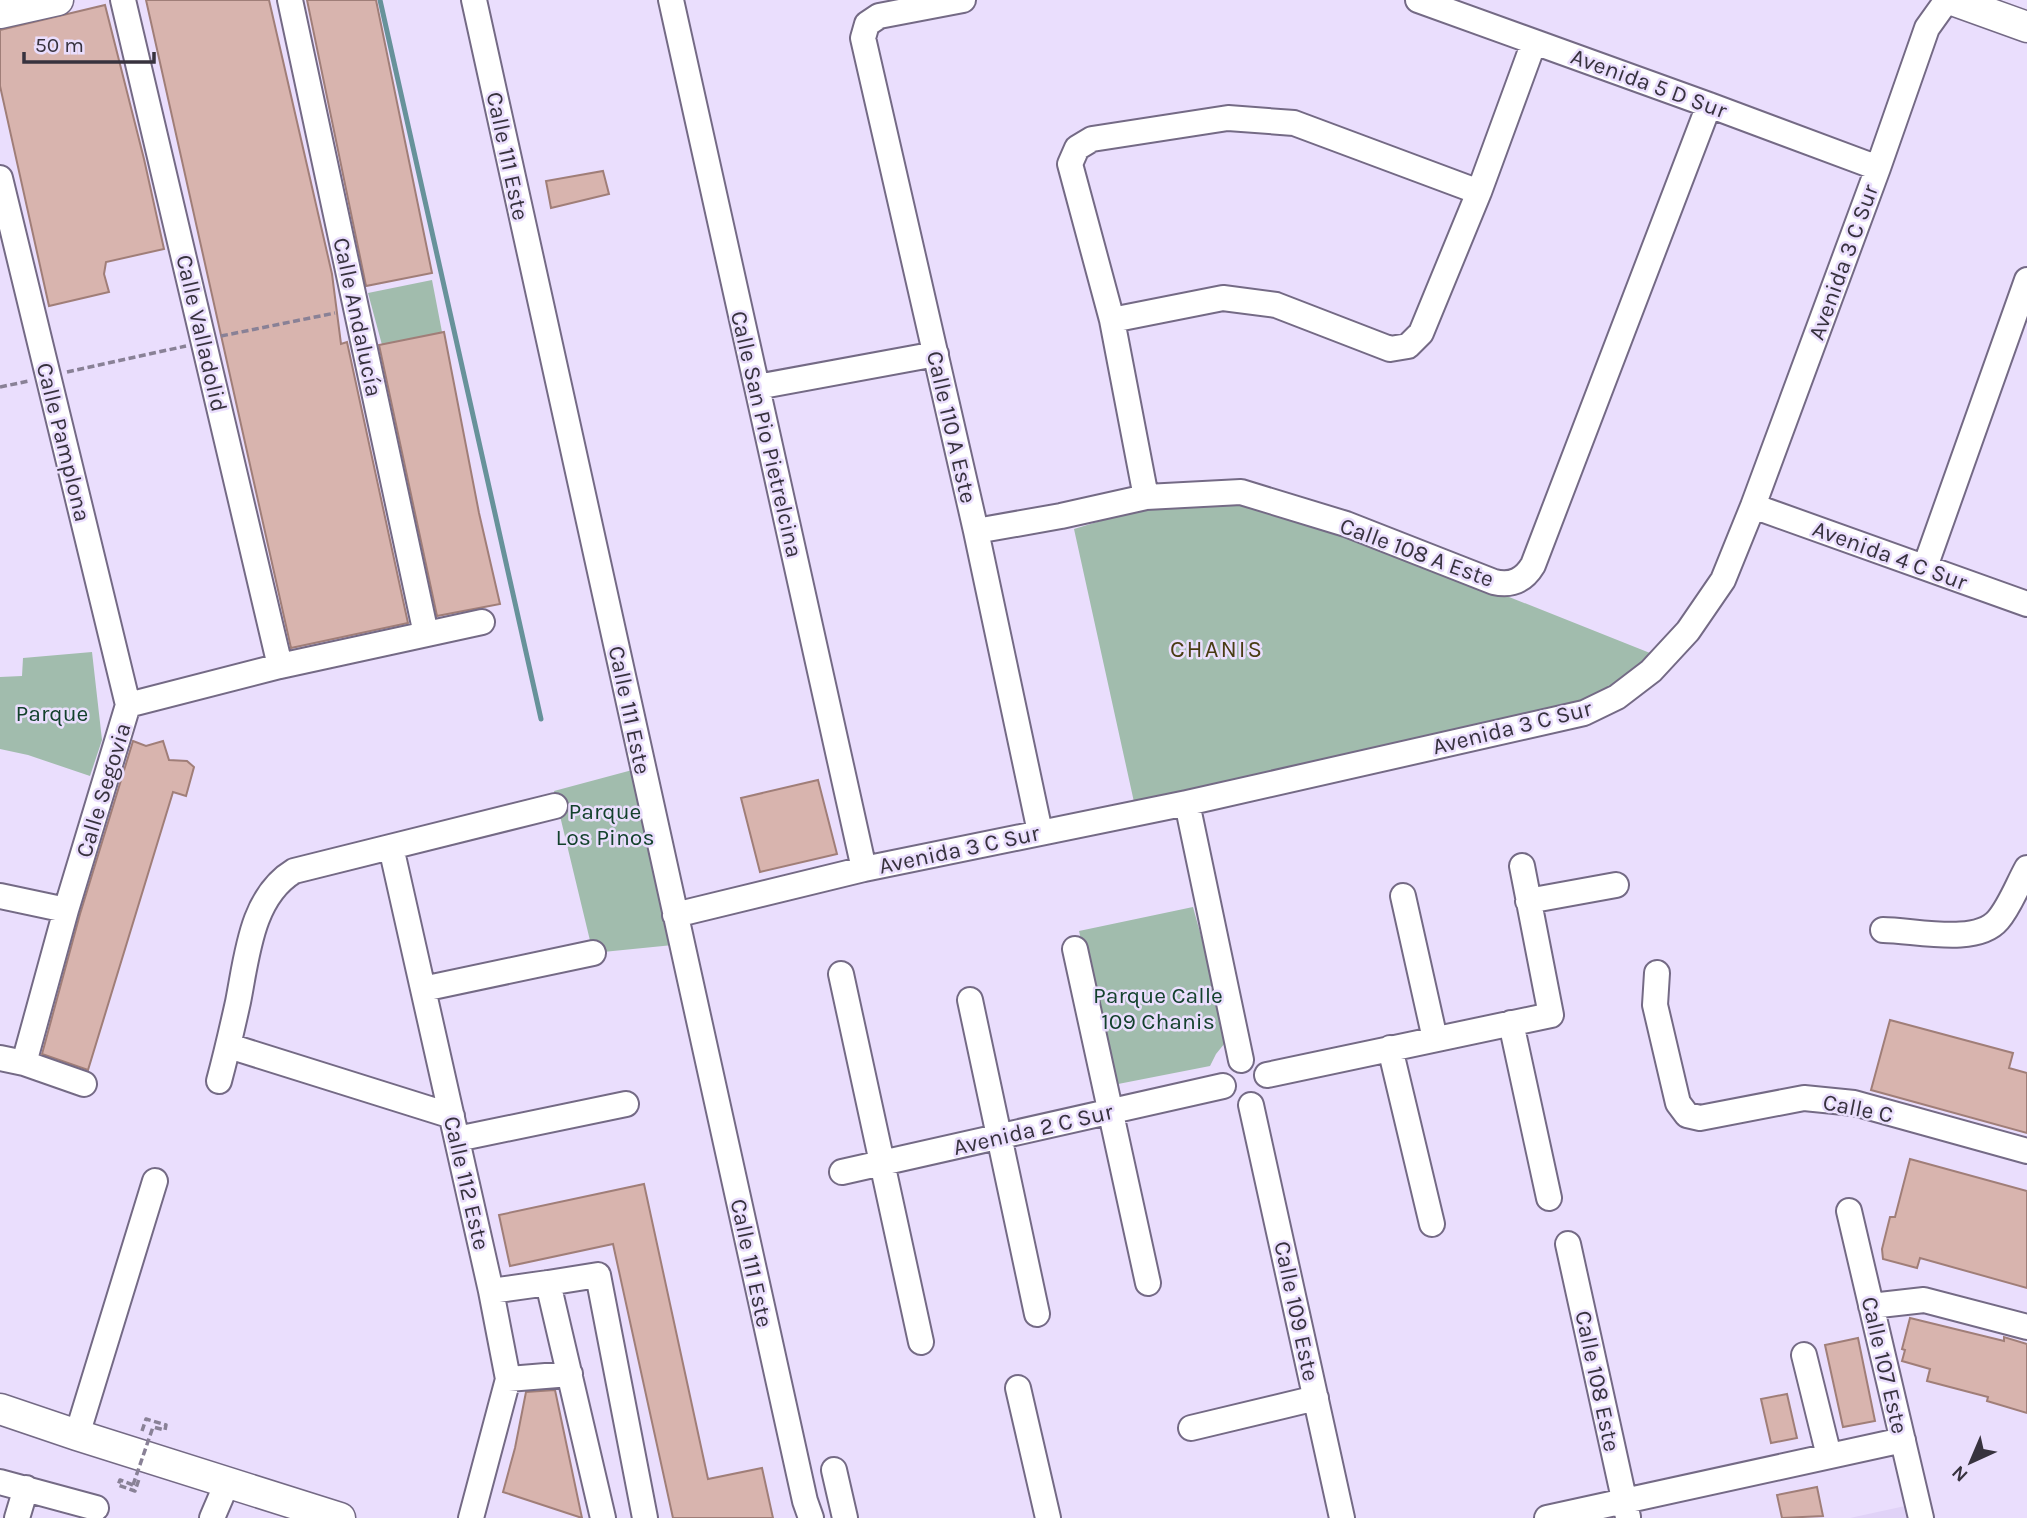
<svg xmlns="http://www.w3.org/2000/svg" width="2027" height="1518" font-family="Karla,sans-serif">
<rect width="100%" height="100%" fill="#eadefd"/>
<path fill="#e0d2f7" d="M 1905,1506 L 1908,1518 L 1850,1518 Z"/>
<path fill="#a1bcad" d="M 432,280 L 442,332 L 382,345 L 368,293 Z
M 1238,500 L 1356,536 L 1655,655 L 1583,707 L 1134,802 L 1074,529 L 1153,505 Z
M 92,652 L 102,740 L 90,776 L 28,755 L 0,749 L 0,677 L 22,676 L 23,658 Z
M 636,769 L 673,945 L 593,953 L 554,791 Z
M 1193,907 L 1229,1038 L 1216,1054 L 1210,1066 L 1113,1085 L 1079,931 Z"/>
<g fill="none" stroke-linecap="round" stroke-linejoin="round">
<path stroke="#67929a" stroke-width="5" d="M 380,0 L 541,719"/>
</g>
<path fill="#d8b4ae" stroke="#a07e78" stroke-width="2" d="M 146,0 L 269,0 L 332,274 L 341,344 L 347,342 L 408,623 L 291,648 Z
M 307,0 L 376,0 L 432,273 L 366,286 Z
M 105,5 L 144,159 L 164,249 L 106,262 L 104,274 L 109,292 L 49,306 L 0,86 L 0,30 Z
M 603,171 L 609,194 L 551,208 L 546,181 Z
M 444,332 L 479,513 L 500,604 L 437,616 L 379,345 Z
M 133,741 L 146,746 L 163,741 L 169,760 L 187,761 L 194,767 L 186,796 L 173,792 L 88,1070 L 42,1054 L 80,914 Z
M 818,780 L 837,854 L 760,872 L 741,798 Z
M 1890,1020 L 2013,1053 L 2009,1068 L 2027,1073 L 2027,1133 L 1871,1090 Z
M 1910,1159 L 2027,1191 L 2027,1288 L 1920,1258 L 1917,1268 L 1883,1259 L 1882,1249 L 1890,1217 L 1895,1217 Z
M 644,1184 L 708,1479 L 762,1468 L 773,1518 L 673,1518 L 613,1244 L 510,1266 L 499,1215 Z
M 1910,1318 L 2004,1341 L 2004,1337 L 2027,1344 L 2027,1413 L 1987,1401 L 1988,1397 L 1927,1381 L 1930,1369 L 1902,1361 L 1905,1350 L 1902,1349 Z
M 1858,1338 L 1875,1421 L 1843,1427 L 1825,1345 Z
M 555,1390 L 582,1518 L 503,1492 L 515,1448 L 526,1392 Z
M 1787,1394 L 1797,1438 L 1771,1443 L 1761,1399 Z
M 1817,1487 L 1823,1516 L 1782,1518 L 1777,1495 Z"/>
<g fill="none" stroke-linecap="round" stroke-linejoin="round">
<g stroke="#746a85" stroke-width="28">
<path id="minor" d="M 123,0 L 280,666
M 290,0 L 426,634
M 474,0 L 805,1501 L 811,1518
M 671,0 L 864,869
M 963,0 L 879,16 L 867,24 L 863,38 L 976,531 L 1040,832
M 1418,0 L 1709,105 L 1878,168
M 0,178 L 128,705 L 66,910 L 24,1063
M 1112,320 L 1223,298 L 1276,305 L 1390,349 L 1408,346 L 1421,333 L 1479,192 L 1534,42
M 757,387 L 936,354
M 1146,497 L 1112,320 L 1070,164 L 1077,148 L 1092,139 L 1228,118 L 1294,123 L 1479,192
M 1753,506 L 2027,604
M 976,531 L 1061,516 L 1146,497 L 1241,492 L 1346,524 L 1494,582 C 1512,586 1524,580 1533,565 L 1709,105
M 1925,567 L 2027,280
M 128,705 L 280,666 L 482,622
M 1187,803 L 1241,1060
M 391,847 L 491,1291 L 508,1379 L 471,1518
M 0,896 L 66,910
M 1403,896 L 1435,1039
M 1528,901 L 1616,885
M 675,915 L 864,869 L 1187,803 L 1584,713 L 1617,697 L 1651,671 L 1688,631 L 1723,580 L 1753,506 L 1878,168 L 1927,28 L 1947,0
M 1883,930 C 1914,930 1976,946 1998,920 C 2010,906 2018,884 2027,868
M 1075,949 L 1148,1283
M 1657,973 L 1655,1005 L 1678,1103 L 1687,1115 L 1700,1118 L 1804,1098 L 1854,1103 L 2027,1151
M 841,974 L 921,1342
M 423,989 L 593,953
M 970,1000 L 1037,1314
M 1511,1023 L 1549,1198
M 229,1046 L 452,1116
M 1390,1048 L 1432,1224
M 0,1058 L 24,1063 L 84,1084
M 1267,1075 L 1551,1015 L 1522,866
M 219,1081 C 226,1055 232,1029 238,1002 C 247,957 251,897 294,871 L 555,806
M 1251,1105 L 1342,1518
M 457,1139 L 626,1104
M 842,1172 L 1223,1086
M 1849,1211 L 1921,1518
M 1568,1244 L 1628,1517
M 491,1291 L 548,1283
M 1871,1306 L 1924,1300 L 2027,1327
M 1804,1355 L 1829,1456
M 508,1379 L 570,1374
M 1018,1388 L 1048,1518
M 1191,1428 L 1316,1398
M 77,1435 L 155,1181
M 834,1470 L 845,1518
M 0,1482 L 96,1508
M 17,1518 L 26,1488
M 212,1518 L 227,1483
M 603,1518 L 548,1283 L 598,1275 L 645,1518
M 1547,1518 L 1903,1440"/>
</g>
<g stroke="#746a85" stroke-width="33">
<path id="major" d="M 1952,0 L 2027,27
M 0,13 L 58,0
M 0,1409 L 77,1435 L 340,1518"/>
</g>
<path stroke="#898196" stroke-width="3.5" stroke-dasharray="7 3.5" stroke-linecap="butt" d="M 221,336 L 335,313
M 67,372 L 186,346
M 0,387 L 29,381
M 142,1431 L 146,1419 L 166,1425 L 165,1430 L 153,1427
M 133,1485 L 120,1480 L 118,1485 L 135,1491 L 139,1479"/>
<use href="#minor" stroke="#fff" stroke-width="24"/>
<use href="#major" stroke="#fff" stroke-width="30"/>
<path stroke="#898196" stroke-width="3.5" stroke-dasharray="7 3.5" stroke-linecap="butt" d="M 133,1485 L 153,1427"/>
</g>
<g text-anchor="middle" stroke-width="5" stroke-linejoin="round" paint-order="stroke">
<g font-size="23" fill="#37323e" stroke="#eadefd">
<text transform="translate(1649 83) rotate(20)" y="8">Avenida 5 D Sur</text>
<text transform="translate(508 156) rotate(78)" y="8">Calle 111 Este</text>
<text transform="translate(1843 262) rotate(-70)" y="8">Avenida 3 C Sur</text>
<text transform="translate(358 317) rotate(78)" y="8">Calle Andalucía</text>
<text transform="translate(202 333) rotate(77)" y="8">Calle Valladolid</text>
<text transform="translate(952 427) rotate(77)" y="8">Calle 110 A Este</text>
<text transform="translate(767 434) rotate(77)" y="8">Calle San Pio Pietrelcina</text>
<text transform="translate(64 442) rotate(76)" y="8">Calle Pamplona</text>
<text transform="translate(1417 552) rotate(20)" y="8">Calle 108 A Este</text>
<text transform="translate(1890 555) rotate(20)" y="8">Avenida 4 C Sur</text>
<text transform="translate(630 710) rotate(78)" y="8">Calle 111 Este</text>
<text transform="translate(1512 727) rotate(-14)" y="8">Avenida 3 C Sur</text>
<text transform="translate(103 790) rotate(-73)" y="8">Calle Segovia</text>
<text transform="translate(959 849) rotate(-12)" y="8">Avenida 3 C Sur</text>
<text transform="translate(1858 1108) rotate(11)" y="8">Calle C</text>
<text transform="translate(1033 1129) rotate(-13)" y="8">Avenida 2 C Sur</text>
<text transform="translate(467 1183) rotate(77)" y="8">Calle 112 Este</text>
<text transform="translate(752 1263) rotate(78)" y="8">Calle 111 Este</text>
<text transform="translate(1297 1311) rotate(78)" y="8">Calle 109 Este</text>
<text transform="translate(1885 1365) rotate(77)" y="8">Calle 107 Este</text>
<text transform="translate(1598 1381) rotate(78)" y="8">Calle 108 Este</text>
</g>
<g font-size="23" fill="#13412c" stroke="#eadefd">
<text x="52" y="721">Parque</text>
<text x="605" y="819">Parque<tspan x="605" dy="26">Los Pinos</tspan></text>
<text x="1158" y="1003">Parque Calle<tspan x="1158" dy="26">109 Chanis</tspan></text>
</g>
<g font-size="24" letter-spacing="2" fill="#493c13" stroke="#eadefd">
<text x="1217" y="657">CHANIS</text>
</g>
</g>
<g transform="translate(1971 1462) rotate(224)" stroke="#eadefd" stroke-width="5" paint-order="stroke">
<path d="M0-5L12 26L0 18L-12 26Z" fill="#37323e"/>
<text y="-10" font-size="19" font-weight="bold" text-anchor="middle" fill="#37323e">N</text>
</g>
<path d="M24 52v10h130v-10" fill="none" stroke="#37323e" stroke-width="3.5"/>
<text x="35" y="52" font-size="21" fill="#37323e" stroke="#eadefd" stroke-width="5" paint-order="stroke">50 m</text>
</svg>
